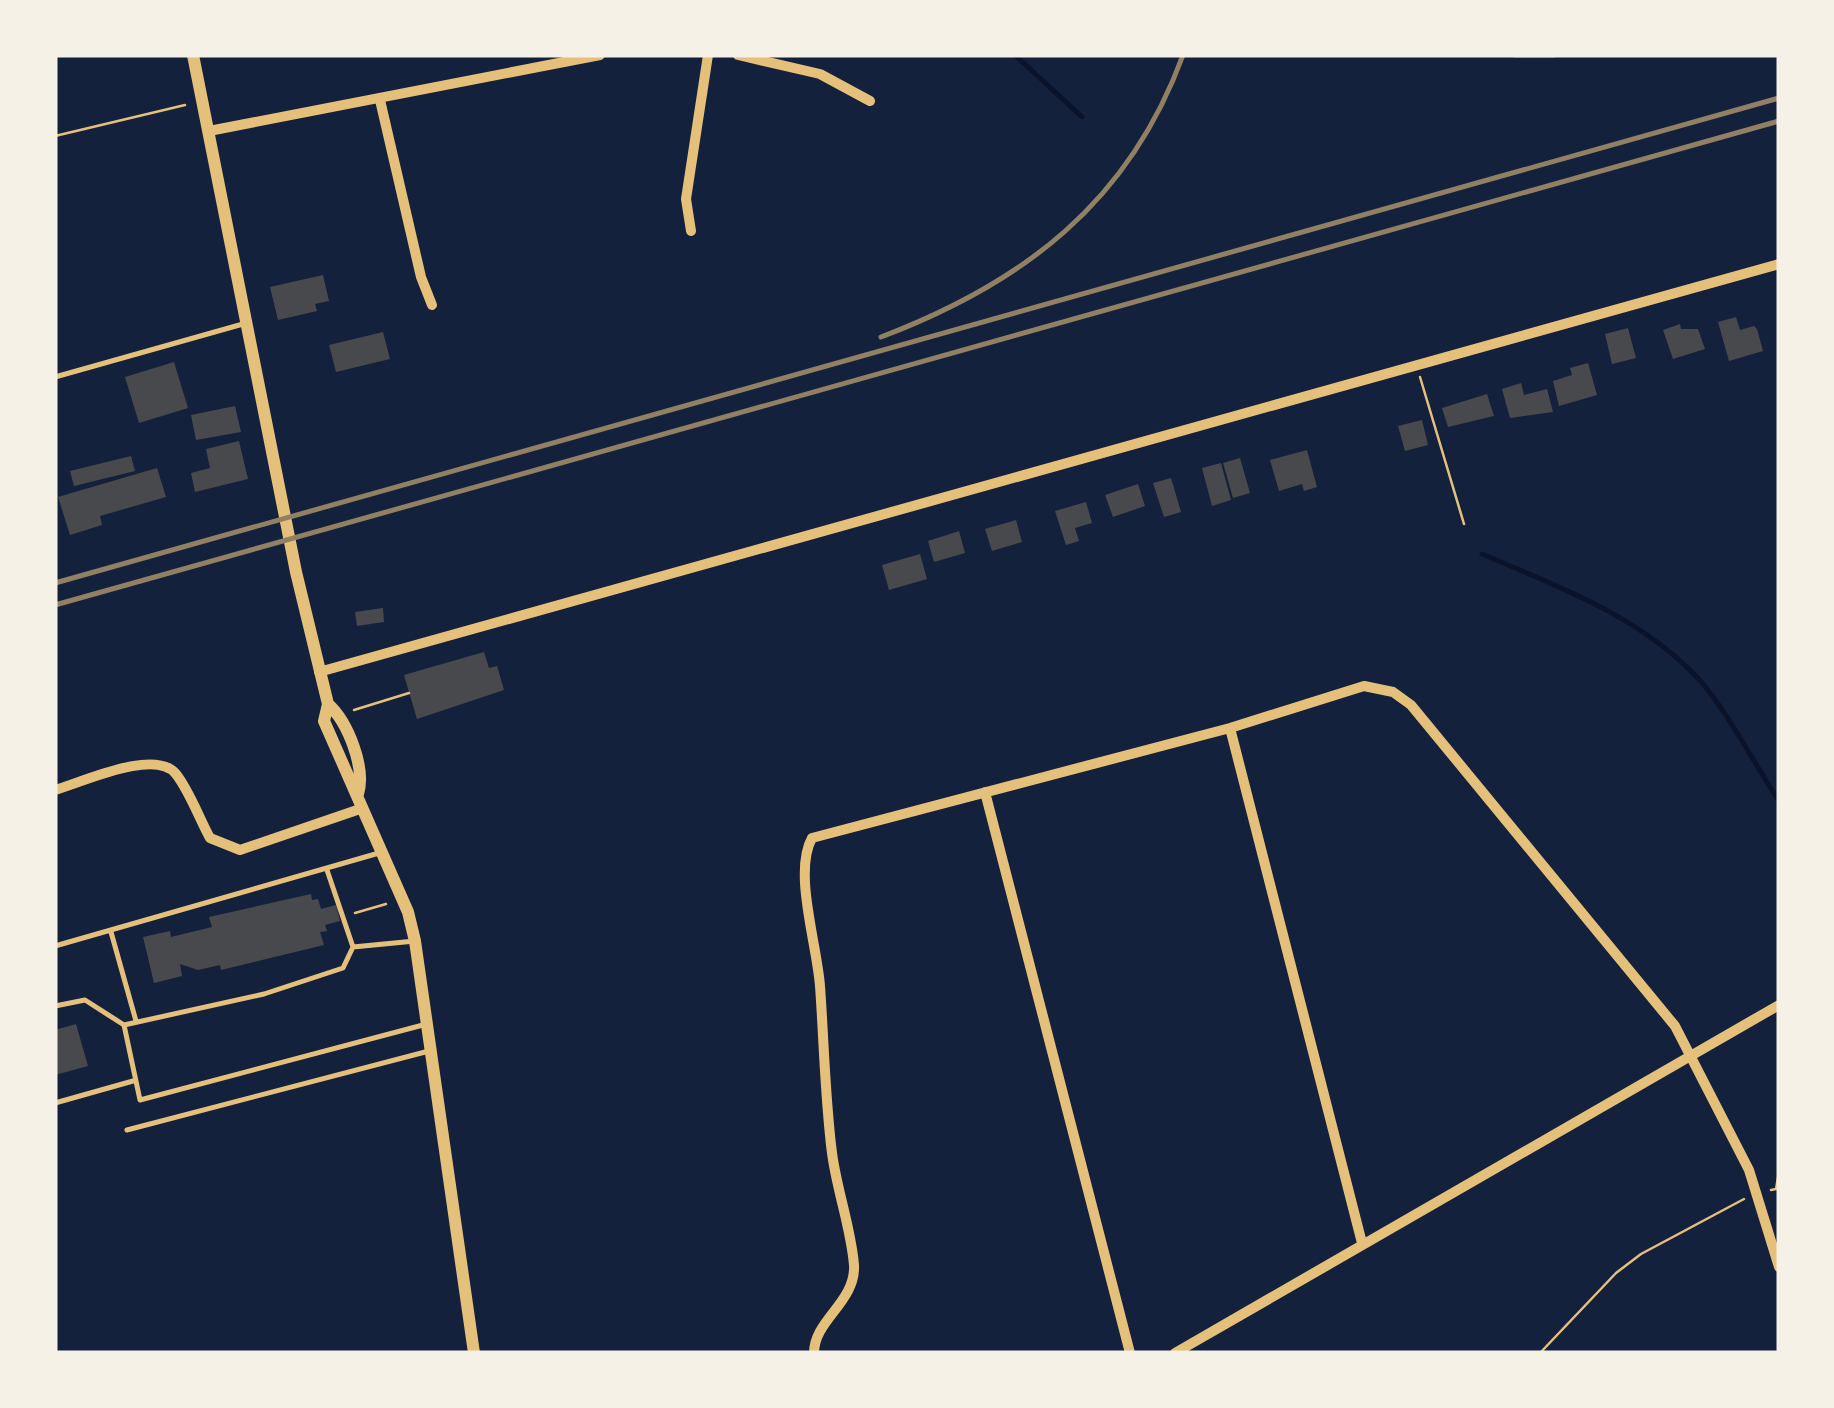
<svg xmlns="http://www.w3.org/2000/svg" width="1834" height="1408" font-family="Raleway,sans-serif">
<rect width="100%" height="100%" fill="#14213d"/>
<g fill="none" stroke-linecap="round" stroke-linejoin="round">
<path stroke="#0b132b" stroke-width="5" d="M 1015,55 L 1082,117
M 1482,554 C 1557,586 1635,614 1694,674 C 1725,706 1753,762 1779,801"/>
</g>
<path fill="#48494c" d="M 323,275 L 329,301 L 315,304 L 317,311 L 278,320 L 270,287 Z
M 1736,317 L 1740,330 L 1754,326 L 1757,329 L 1763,351 L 1729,361 L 1718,322 Z
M 1680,324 L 1681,329 L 1698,329 L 1705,349 L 1673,359 L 1663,330 Z
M 1628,328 L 1636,358 L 1612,364 L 1605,334 Z
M 383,332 L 390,359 L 336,372 L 329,345 Z
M 174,362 L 188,408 L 139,423 L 125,377 Z
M 1588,363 L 1597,395 L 1559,406 L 1553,381 L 1572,375 L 1570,368 Z
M 1521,383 L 1524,395 L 1547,389 L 1553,412 L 1510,418 L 1502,389 Z
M 1487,394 L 1494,416 L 1448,427 L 1442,408 Z
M 235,406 L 241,432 L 196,440 L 191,415 Z
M 1422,420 L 1428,445 L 1405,451 L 1398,426 Z
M 239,441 L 248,479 L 195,492 L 191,473 L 210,468 L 206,449 Z
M 1307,450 L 1317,487 L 1304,491 L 1302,484 L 1279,491 L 1270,460 Z
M 131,456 L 135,471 L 74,486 L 70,471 Z
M 1240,458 L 1250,493 L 1233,498 L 1223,463 Z
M 1221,463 L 1231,500 L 1212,506 L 1202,468 Z
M 157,468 L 166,497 L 100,516 L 102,525 L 70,535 L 58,497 Z
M 1171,478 L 1181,512 L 1164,517 L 1153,483 Z
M 1138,484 L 1145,506 L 1113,517 L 1105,495 Z
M 1086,502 L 1092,523 L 1075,528 L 1079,541 L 1066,545 L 1055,511 Z
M 1016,520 L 1022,542 L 992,551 L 985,529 Z
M 959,531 L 965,553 L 934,562 L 928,541 Z
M 920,554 L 927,579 L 889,590 L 882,565 Z
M 383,608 L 384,622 L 357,626 L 355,612 Z
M 484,652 L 489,668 L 497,666 L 504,690 L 417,719 L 404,675 Z
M 311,894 L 312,900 L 318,899 L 321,909 L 336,905 L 340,921 L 325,925 L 327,931 L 320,932 L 324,945 L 221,970 L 220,965 L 198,970 L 180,964 L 182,976 L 154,983 L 143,937 L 170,931 L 171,937 L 212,927 L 209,917 Z
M 76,1024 L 88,1066 L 55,1075 L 55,1030 Z"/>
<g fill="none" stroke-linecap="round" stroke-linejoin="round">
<path stroke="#e5c07b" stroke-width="2.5" d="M 55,136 L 185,105
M 1420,377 L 1464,524
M 354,710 L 409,693
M 355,913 L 386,904
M 1771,1190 L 1776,1189 L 1779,1172
M 1540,1353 L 1616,1273 L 1641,1254 L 1744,1199"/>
<path stroke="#e5c07b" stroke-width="5" d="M 55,377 L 243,324
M 327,870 L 353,947
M 111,932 L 136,1021
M 55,946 L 379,853
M 55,1006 L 85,1000 L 124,1025 L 140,1100 L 423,1025
M 124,1025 L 264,994 L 343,968 L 353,947 L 415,941
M 55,1103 L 133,1081
M 127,1130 L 429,1051"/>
<path stroke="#e5c07b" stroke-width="10" d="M 738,55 L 820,74 L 870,101
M 380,100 L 421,277 L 432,305
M 209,131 L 600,55
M 691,231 L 686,199 L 708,55
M 319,672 L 1779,264
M 1230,728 L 1362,1243
M 55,790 C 83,782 155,748 176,774 C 190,792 199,818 210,838 L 240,850 L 363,808
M 985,792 L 1130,1353
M 814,1353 C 814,1320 856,1302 854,1265 C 851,1228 837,1191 832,1153 C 825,1098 824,1042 820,986 C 817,944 793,872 812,838 L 1230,728 L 1364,686 L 1393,692 L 1411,705 L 1675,1026 L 1749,1170 L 1779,1267
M 1175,1353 L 1779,1005"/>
<path stroke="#e5c07b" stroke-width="12" d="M 193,55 L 296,572 L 328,704 L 324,721 L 408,912 L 415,941 L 474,1353
M 328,704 C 348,722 366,768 358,794"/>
<path stroke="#918062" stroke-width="5" d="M 1515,55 L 1554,55
M 881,337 C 1023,283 1129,203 1183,55
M 55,583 L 1779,98
M 55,605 L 1779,121"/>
</g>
<rect width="1834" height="1408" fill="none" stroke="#f6f1e7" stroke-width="115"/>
</svg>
